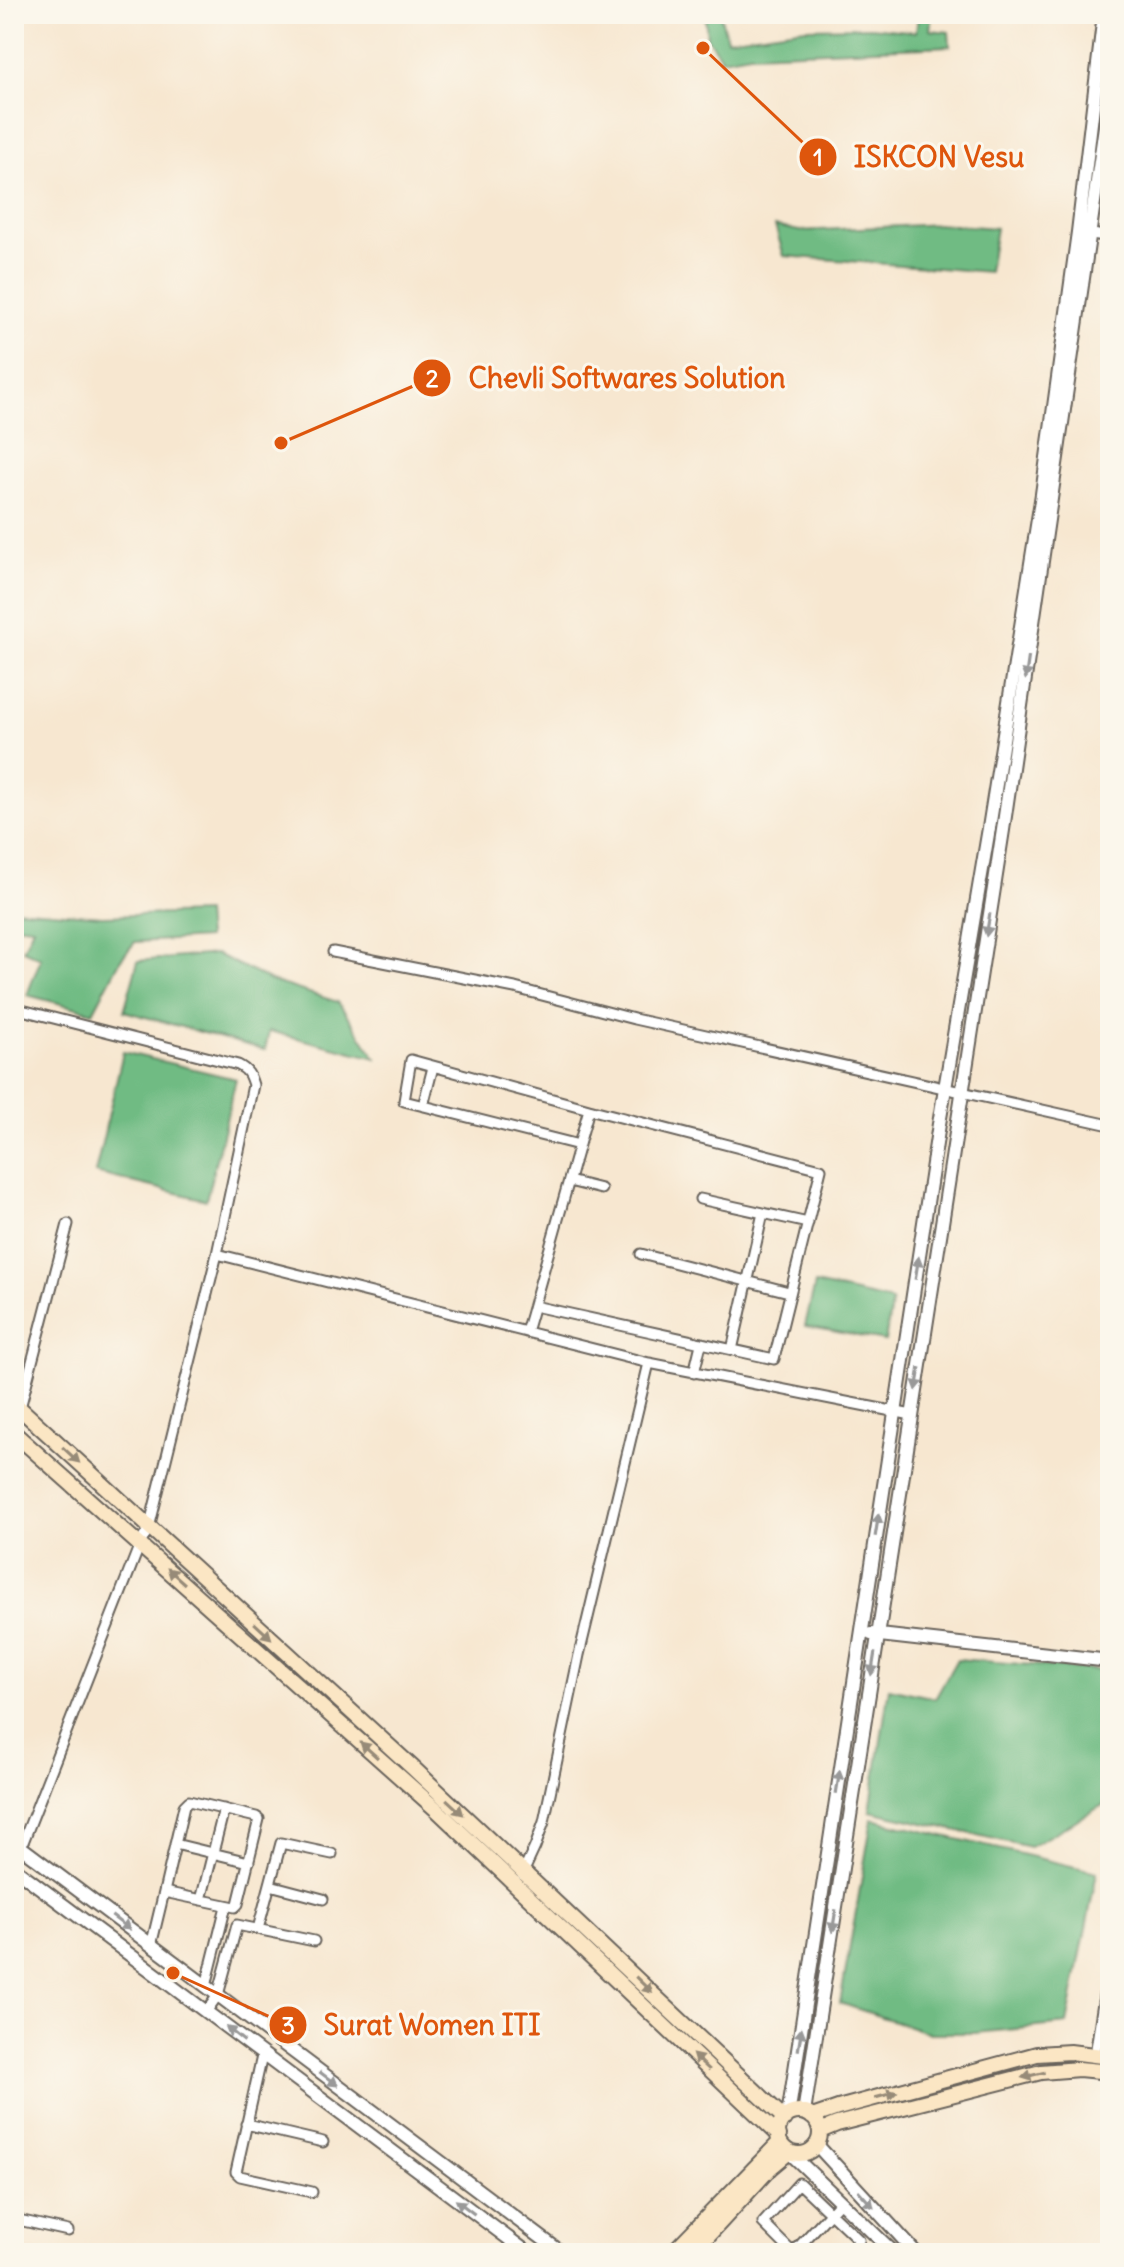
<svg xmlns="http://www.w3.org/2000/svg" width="1124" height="2267" font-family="Delius,sans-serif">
<rect width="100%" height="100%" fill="#fbf7ec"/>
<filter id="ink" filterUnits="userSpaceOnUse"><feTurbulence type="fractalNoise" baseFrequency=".0125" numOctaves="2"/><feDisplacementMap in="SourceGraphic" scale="16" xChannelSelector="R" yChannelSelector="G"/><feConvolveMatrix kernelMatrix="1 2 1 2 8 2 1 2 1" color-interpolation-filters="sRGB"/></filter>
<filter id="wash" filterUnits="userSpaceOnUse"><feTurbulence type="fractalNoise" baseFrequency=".006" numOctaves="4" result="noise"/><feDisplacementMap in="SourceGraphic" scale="32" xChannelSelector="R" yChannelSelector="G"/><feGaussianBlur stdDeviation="1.8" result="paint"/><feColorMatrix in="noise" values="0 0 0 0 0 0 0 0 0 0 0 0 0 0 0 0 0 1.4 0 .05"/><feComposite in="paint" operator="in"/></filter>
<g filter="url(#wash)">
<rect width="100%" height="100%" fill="#f7e7d0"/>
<path fill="#6fbb83" stroke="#466c50" stroke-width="2" d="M 705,14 L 720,14 L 727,39 L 805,28 L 871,27 L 916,32 L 918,14 L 932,14 L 930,30 L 949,32 L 950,46 L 750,54 L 722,59 L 707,38 Z
M 941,224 L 996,228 L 989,272 L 784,256 L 775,226 L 799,231 Z
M 14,909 L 102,916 L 205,913 L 207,938 L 135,942 L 121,959 L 93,1012 L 27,995 L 41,958 L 23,950 L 33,927 L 14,925 Z
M 216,954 L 271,981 L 338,1002 L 376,1058 L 269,1031 L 265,1050 L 124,1011 L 138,961 Z
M 123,1052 L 236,1079 L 206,1200 L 95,1173 Z
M 815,1284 L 892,1301 L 885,1341 L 805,1326 Z
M 957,1659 L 1110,1671 L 1110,1801 L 1030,1847 L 870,1811 L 889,1688 L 935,1698 Z
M 872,1819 L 1097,1872 L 1067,2024 L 975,2033 L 930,2033 L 840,2003 Z"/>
</g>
<g filter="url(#ink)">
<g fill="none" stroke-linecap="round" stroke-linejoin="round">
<g stroke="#69635b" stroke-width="13">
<path id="minor" d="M 1086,233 L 1110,237
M 333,952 L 515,988 L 634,1019 L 1110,1125
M 14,1008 L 238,1065 C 248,1070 250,1075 253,1085 L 217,1254 L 149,1528 L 140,1544 L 14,1865
M 423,1106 L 433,1067
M 579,1145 L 404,1101 L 411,1060 L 589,1109
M 569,1181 L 601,1189
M 700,1199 L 808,1223
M 217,1254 L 649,1363 L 912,1415
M 641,1254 L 789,1292
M 526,1332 L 531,1315 L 589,1109 L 821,1169 L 774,1359 L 534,1306
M 732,1350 L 763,1213
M 694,1373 L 701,1344
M 14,1416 L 20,1408 L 68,1224
M 189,1801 L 256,1817 L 259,1819 L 238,1904 L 235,1907 L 164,1892 L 184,1806 Z
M 175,1844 L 249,1862
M 522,1875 L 535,1847 L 544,1822 L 579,1655 L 649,1363
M 270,1885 L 323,1899
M 201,1900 L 224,1809
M 258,1929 L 281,1843 L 332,1854
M 151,1946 L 164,1892
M 206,1986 L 226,1906
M 206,2012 L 218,1995 L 237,1925 L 314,1941
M 1095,2055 L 1110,1956
M 262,2056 L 236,2172 L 240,2176 L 312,2192
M 246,2124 L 323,2142
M 14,2219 L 68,2231
M 793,2253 L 763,2223 L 799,2183 L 859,2240 L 848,2253
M 793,2253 L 841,2201"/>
</g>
<g stroke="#69635b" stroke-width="16">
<path id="tertiary" d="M 871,1634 L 1110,1661
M 14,1842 L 562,2253
M 14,1868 L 528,2253
M 804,2113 L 1003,830 L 1110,92
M 788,2116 L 939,1124 L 989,828 L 1042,494 L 1078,232 L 1104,14
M 816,2144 L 916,2253
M 789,2152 L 894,2253"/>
</g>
<g stroke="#69635b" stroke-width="18">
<path id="secondary" d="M 14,1403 L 412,1767 L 785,2119
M 14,1433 L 437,1810 L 779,2135
M778 2133a21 21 0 1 1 42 0a21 21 0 1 1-42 0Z
M 812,2117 L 838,2108 L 1037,2054 L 1070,2052 L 1110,2057
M 820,2131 L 837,2124 L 1041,2072 L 1079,2069 L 1110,2072
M 672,2253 L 780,2142
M 692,2253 L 771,2167 L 789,2152"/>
</g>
<use href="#minor" stroke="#fff" stroke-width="9"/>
<use href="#tertiary" stroke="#fff" stroke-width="12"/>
<use href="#secondary" stroke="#fbe6c4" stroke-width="14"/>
</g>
<defs><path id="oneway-solid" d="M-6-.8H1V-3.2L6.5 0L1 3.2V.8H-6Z" transform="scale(2)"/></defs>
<g fill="#999">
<use href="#oneway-solid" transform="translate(1027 668) rotate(98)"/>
<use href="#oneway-solid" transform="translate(988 925) rotate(99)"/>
<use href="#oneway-solid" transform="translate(917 1268) rotate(-81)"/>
<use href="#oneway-solid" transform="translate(918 1379) rotate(99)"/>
<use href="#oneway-solid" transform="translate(877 1525) rotate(-81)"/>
<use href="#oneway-solid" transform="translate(873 1664) rotate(99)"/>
<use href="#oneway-solid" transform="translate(838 1782) rotate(-81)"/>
<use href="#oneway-solid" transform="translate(834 1921) rotate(99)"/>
<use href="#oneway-solid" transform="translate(121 1923) rotate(37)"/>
<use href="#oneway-solid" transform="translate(235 2034) rotate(-142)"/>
<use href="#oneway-solid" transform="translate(800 2039) rotate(-81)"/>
<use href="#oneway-solid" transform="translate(329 2079) rotate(37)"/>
<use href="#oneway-solid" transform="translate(866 2199) rotate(48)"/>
<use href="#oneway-solid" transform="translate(465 2207) rotate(-143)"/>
</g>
<g fill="#978b78">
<use href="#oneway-solid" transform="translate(71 1455) rotate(43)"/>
<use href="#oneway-solid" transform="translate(176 1576) rotate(-138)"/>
<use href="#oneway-solid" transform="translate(263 1631) rotate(43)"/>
<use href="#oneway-solid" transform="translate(369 1750) rotate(-138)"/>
<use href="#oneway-solid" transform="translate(455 1807) rotate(43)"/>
<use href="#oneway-solid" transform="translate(644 1985) rotate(44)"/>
<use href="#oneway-solid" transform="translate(701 2062) rotate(-137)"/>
<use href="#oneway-solid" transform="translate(1033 2075) rotate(167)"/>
<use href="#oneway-solid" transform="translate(886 2095) rotate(-15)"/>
</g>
</g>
<path fill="none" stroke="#de560d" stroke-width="3" d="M703 48L818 157M281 443L432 378M173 1973L288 2025"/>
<g fill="#de560d" stroke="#fbf7ec" stroke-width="3">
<circle cx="703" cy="48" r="8"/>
<circle cx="281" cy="443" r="8"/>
<circle cx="173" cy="1973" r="8"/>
<circle cx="818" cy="157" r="20"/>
<circle cx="432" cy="378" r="20"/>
<circle cx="288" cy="2025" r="20"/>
</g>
<g font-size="24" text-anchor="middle" font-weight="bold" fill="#fff">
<text x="818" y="166">1</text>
<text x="432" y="387">2</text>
<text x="288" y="2034">3</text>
</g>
<g font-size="28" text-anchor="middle" font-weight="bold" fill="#de560d" stroke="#fbf7ec" stroke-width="6" stroke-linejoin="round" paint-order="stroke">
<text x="939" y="167">ISKCON Vesu</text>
<text x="627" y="388">Chevli Softwares Solution</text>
<text x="432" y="2035">Surat Women ITI</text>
</g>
<rect width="1124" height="2267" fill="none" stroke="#fbf7ec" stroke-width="48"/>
</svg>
